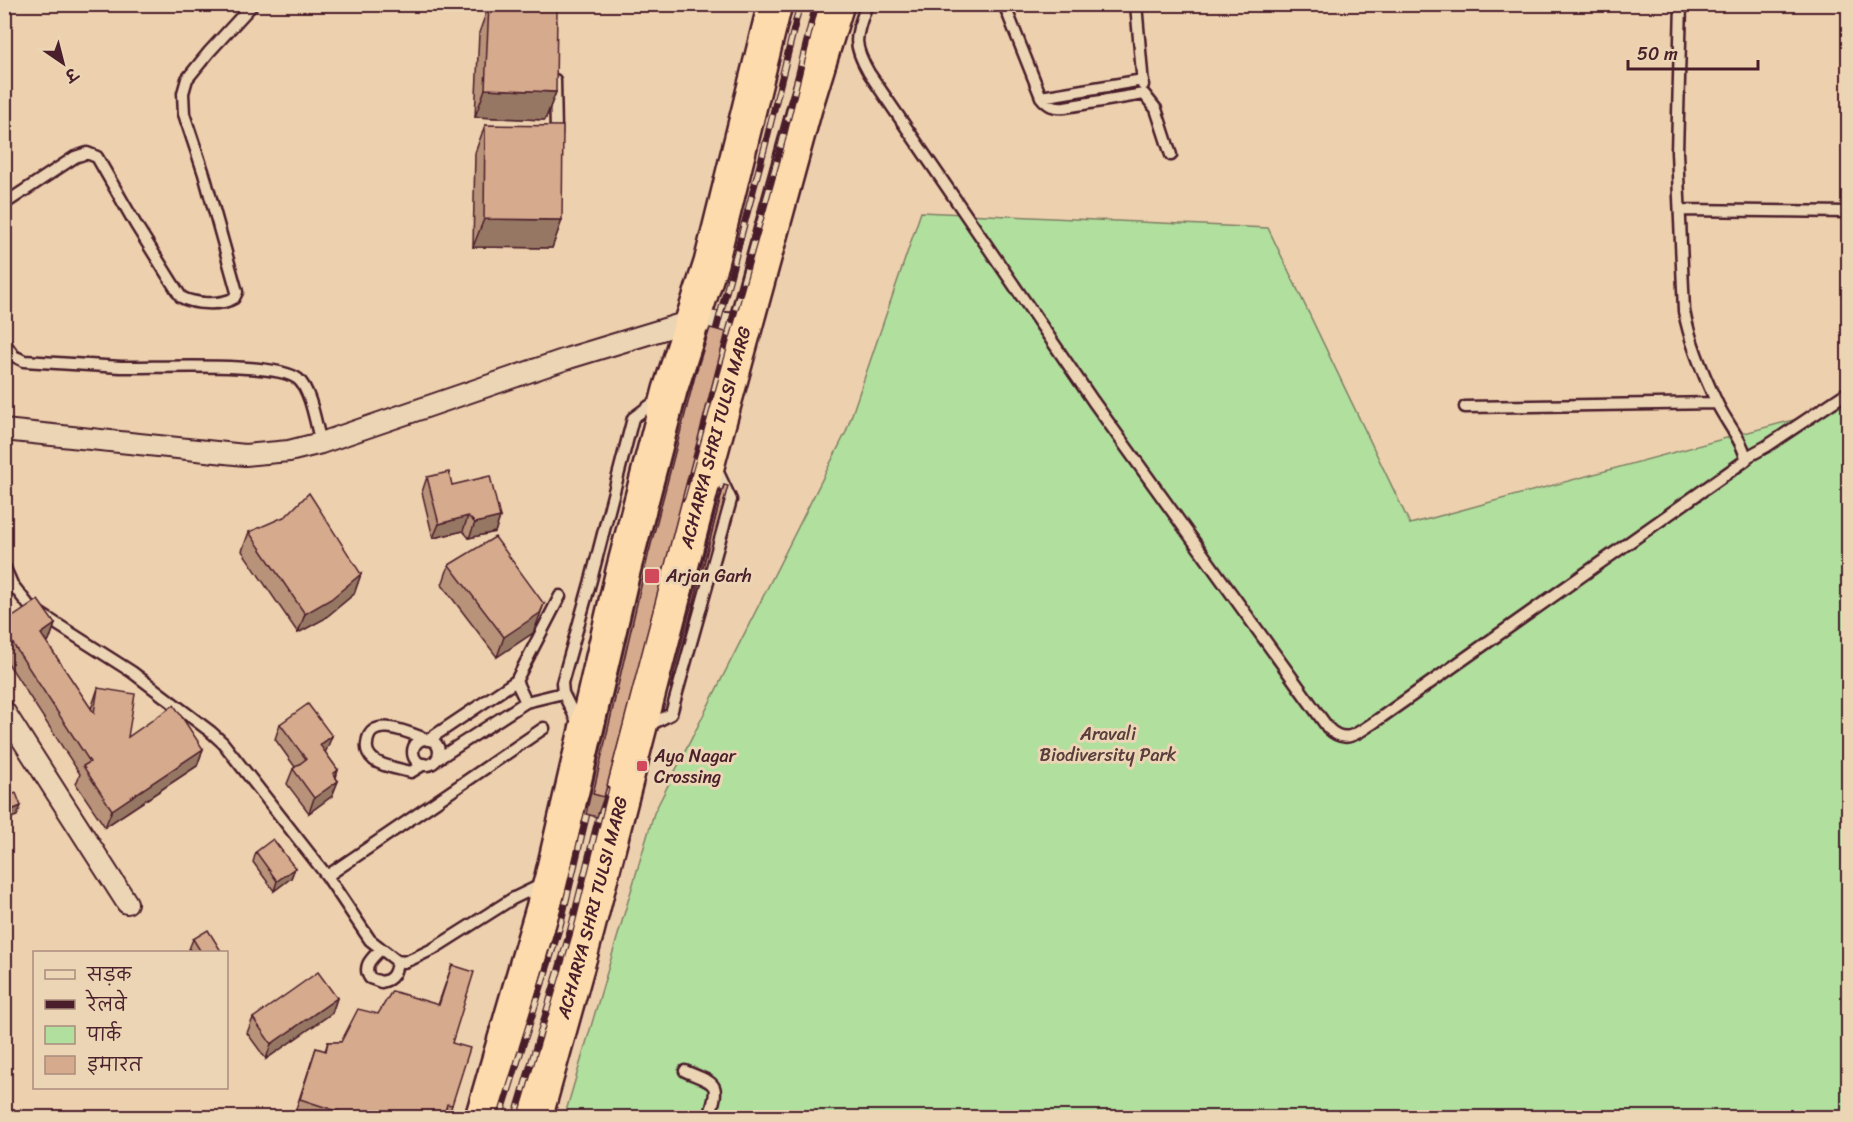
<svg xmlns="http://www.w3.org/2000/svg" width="1853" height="1122" font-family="Sriracha,'Playpen Sans Deva',sans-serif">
<rect width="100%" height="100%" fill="#edd0ae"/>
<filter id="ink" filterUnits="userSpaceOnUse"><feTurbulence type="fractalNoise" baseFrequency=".0167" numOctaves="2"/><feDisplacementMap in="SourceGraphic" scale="12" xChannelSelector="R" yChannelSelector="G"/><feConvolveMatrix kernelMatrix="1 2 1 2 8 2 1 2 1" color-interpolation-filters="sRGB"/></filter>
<g filter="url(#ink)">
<path fill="#b1df9e" stroke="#7e7f64" stroke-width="1.5" d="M 921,212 L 1268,228 L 1410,524 L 1848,405 L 1848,1117 L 564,1118 L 654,813 L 846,432 Z"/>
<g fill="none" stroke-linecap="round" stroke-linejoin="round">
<g stroke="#4a1f2b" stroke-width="15">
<path id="lane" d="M 867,4 C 856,36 851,42 869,73 L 1093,401 L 1328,728 C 1346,746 1359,732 1376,721 L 1746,460 C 1745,444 1724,419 1717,403 C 1703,374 1690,343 1684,311 L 1677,152 L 1681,4
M 1004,4 L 1041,97 C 1048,106 1054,108 1065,107 L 1144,94 L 1156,109 L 1171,155
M 1136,4 L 1143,85
M 555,80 L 556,133
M 1041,97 L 1143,80
M 4,204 L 75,157 L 87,153 L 97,157 L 136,225 L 181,297 C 193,304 221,306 234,298 L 237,292 L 204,174 L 184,114 L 183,93 L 187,79 L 209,52 L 253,4
M 1681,210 L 1848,212
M 4,342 L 14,356 L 24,361 C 56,363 88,365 121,367 C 154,368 277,361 298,379 C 311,390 316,426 321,443
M 1465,407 L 1717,403
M 1747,457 L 1767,446 L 1848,392
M 4,566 L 12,584 L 30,607 L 132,672 L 211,732 L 223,743 L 327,876 L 370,940 L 397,961 L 404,962 L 412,959 L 433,949 L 512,899 L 545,883
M 526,702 L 516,681 L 560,596
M 579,725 L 563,693 L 562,683 L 591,580 L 633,418 L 660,398
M 646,727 L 671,714 L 731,500 L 715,466
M413 752a13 13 0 1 1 26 0a13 13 0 1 1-26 0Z
M 436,760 L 526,702 L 563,693
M 424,764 L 411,772 C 400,769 383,767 374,760 C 369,756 366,750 367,744 C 369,713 412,734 428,740 L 516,681
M 327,876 L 544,728
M 380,950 C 372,958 362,966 370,978 L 381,982 C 393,980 396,972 397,961
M 685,1071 C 718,1085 720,1082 709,1118"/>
</g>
<g stroke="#4a1f2b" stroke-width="24">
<path id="street" d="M 4,430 L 245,455 L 289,451 L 321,443 L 569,358 L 694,320 L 747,325
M 4,711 L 127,903"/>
</g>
<g stroke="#4a1f2b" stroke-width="38">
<g id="highway">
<path d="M 482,1118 L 551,881 L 623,571 L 670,390 L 711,263 L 775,4"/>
<path id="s1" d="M 535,1118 L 587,931 L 710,455 L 805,108 L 837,4"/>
</g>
</g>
<use href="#lane" stroke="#ebd5b4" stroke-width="10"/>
<use href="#street" stroke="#ebd5b4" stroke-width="20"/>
<use href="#highway" stroke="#fedbac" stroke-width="33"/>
<g stroke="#4a1f2b" stroke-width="7">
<path id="rail" d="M 712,345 L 765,146 L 800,4
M 682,498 L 780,150 L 816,4
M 500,1118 L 560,926 L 591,797
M 515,1118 L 570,932 L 606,788"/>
</g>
<use href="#rail" stroke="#ebd5b4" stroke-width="4.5" stroke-dasharray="14" stroke-linecap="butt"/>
</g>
<path fill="#b89279" stroke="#4a1f2b" stroke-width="1.5" d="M 489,5 L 556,92 L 545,120 L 475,117 L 479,33 Z
M 485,125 L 562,220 L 552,248 L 473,247 L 475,153 Z
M 710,328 L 604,797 L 597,817 L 586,814 L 641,575 L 688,395 Z
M 427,477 L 452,485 L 500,517 L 495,532 L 469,538 L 463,531 L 433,538 L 422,492 Z
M 724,485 L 677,670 L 670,689 L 717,504 Z
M 249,532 L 361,574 L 354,594 L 324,619 L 298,633 L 242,551 Z
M 449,565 L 537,623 L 533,633 L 497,657 L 442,585 Z
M 4,623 L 55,624 L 49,641 L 47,643 L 91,709 L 98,688 L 128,737 L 203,749 L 197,766 L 105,827 L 76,784 L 80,774 L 4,657 Z
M 280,724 L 332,736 L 325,752 L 338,770 L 336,778 L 338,781 L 332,796 L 309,813 L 287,784 L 293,769 L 295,767 L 275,739 Z
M 256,852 L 295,868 L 291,878 L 274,891 L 253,862 Z
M 193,939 L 221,951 L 221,952 L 192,952 L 189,949 Z
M 452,965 L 452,1105 L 448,1118 L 293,1118 L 316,1048 L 325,1051 L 328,1042 L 341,1042 L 378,1014 L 438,1005 Z
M 337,998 L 332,1013 L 266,1059 L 247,1033 L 253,1018 Z"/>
<path fill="#967763" stroke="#4a1f2b" stroke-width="1.5" d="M 485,89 L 556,92 L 545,120 L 475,117 Z
M 484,219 L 562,220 L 552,248 L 473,247 Z
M 468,516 L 463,531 L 433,538 L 439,524 Z
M 500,517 L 495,532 L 469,538 L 475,523 Z
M 361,574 L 354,594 L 324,619 L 298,633 L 305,614 Z
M 544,604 L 537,623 L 533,633 L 497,657 L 504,637 Z
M 55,624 L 49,641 L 35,651 L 41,634 Z
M 332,736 L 326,751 L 315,760 L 320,745 Z
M 203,749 L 197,766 L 105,827 L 112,810 Z
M 338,770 L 333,784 L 338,781 L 332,796 L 309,813 L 314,798 L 333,774 Z
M 21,806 L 17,816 L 4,821 L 4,813 Z
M 295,868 L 291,878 L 274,891 L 277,881 Z
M 337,998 L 332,1013 L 266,1059 L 271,1044 Z"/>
<path fill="#d6aa8d" stroke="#4a1f2b" stroke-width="1.5" d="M 489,5 L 557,8 L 556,92 L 485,89 Z
M 485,125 L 563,126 L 562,220 L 484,219 Z
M 710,328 L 726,332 L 604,797 L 593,794 L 648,556 L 695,376 Z
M 449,472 L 452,485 L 490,476 L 500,517 L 475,523 L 468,516 L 439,524 L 427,477 Z
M 724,485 L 728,486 L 677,670 Z
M 309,493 L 361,574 L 331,599 L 305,614 L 249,532 L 286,516 Z
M 495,537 L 544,604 L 540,613 L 504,637 L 449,565 Z
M 38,600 L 55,624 L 41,634 L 94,713 L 98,688 L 135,694 L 128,737 L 174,705 L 203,749 L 112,810 L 83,766 L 90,762 L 4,630 L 4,623 Z
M 308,704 L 332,736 L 320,745 L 338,770 L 333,774 L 338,781 L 314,798 L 293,769 L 306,759 L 280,724 Z
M 16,793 L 21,806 L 4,813 L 4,798 Z
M 273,839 L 295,868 L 277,881 L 256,852 Z
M 208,930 L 221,951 L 219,952 L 201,952 L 193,939 Z
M 452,965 L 474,972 L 452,1043 L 470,1048 L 452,1105 L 447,1104 L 443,1118 L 358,1118 L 300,1099 L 316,1048 L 326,1051 L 328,1042 L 341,1042 L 358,1009 L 378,1014 L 392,991 L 439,1005 Z
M 318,972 L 337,998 L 271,1044 L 253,1018 Z"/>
</g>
<g fill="#d1495b" stroke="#ebd5b4" stroke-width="2">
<rect x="644" y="568" width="16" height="16" rx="3"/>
<rect x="636" y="760" width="12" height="12" rx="3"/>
</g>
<g text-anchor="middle" stroke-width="6" stroke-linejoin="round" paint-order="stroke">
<g font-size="18" fill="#4a1f2b" stroke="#ebd5b4">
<text dy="6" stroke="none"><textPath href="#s1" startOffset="704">ACHARYA SHRI TULSI MARG</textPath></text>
<text dy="6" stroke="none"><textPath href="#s1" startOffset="218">ACHARYA SHRI TULSI MARG</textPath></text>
</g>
<g font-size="18" fill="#4a1f2b" stroke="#ebd5b4" text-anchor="start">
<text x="666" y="582">Arjan Garh</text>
<text x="654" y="762">Aya Nagar<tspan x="654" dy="21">Crossing</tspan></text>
</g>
<g font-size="18" fill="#593c3c" stroke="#ebd5b4">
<text x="1108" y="740">Aravali<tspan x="1108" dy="21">Biodiversity Park</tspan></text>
</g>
</g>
<rect width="1853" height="1122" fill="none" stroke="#ebd5b4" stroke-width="24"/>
<rect x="12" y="12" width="1829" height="1098" fill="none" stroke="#4a1f2b" stroke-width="2" filter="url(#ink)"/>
<rect x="33" y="951" width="195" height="138" fill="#ebd5b4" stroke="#ab8c7d" stroke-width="1.5"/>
<rect x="45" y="970" width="30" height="9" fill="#ebd5b4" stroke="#ab8c7d" stroke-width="1.5"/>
<text x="87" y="981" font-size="18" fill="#4a1f2b">सड़क</text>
<rect x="45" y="1000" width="30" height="9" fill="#4a1f2b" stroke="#ab8c7d" stroke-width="1.5"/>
<text x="87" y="1011" font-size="18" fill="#4a1f2b">रेलवे</text>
<rect x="45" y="1026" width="30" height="18" fill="#b1df9e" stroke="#ab8c7d" stroke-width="1.5"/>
<text x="87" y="1041" font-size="18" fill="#4a1f2b">पार्क</text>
<rect x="45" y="1056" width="30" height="18" fill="#d6aa8d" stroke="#ab8c7d" stroke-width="1.5"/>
<text x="87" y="1071" font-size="18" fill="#4a1f2b">इमारत</text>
<g transform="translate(63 63) rotate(145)" stroke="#ebd5b4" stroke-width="4.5" paint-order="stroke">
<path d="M0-4.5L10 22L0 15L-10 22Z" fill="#4a1f2b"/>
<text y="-9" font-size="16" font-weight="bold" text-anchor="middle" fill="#4a1f2b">उ</text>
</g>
<path d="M1628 60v9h130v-9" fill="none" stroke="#4a1f2b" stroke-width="3"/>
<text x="1637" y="60" font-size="18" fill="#4a1f2b" stroke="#ebd5b4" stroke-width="4.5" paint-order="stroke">50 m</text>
</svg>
